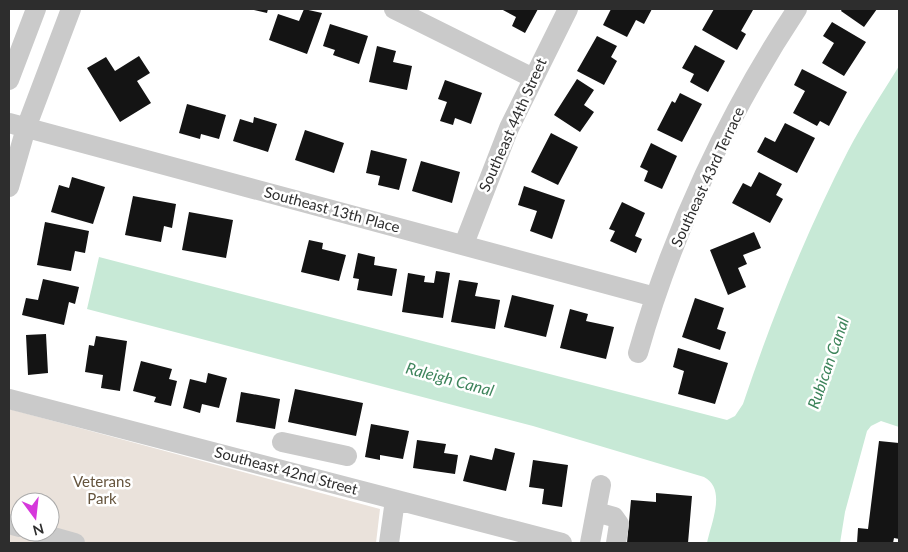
<svg xmlns="http://www.w3.org/2000/svg" width="908" height="552" font-family="Lato,sans-serif">
<rect width="100%" height="100%" fill="#fff"/>
<path fill="#eae2db" fill-rule="evenodd" d="M 9,409 L 380,509 L 376,543 L 9,543 ZM 20,502 L 50,502 L 50,532 L 20,532 Z"/>
<path fill="#c7e9d6" d="M 899,66 L 899,427 L 881,421 L 871,426 L 867,431 L 845,512 L 840,543 L 707,543 C 711,523 727,489 704,477 L 533,426 L 87,309 L 99,257 L 727,420 L 735,416 L 743,404 C 772,317 806,233 848,151 C 863,122 882,94 899,66 Z"/>
<path fill="#141414" d="M 250,9 L 268,9 L 267,13 Z
M 304,9 L 322,13 L 307,54 L 269,40 L 278,14 L 299,21 Z
M 501,9 L 538,9 L 525,33 L 512,26 L 516,17 Z
M 611,9 L 652,9 L 644,24 L 636,20 L 627,37 L 603,25 Z
M 714,9 L 753,10 L 741,31 L 746,34 L 737,50 L 702,30 Z
M 842,9 L 877,9 L 864,27 L 841,11 Z
M 832,22 L 866,42 L 844,76 L 822,63 L 834,43 L 823,36 Z
M 330,24 L 368,36 L 359,64 L 333,55 L 335,50 L 323,46 Z
M 597,36 L 617,46 L 611,57 L 617,61 L 604,85 L 577,71 Z
M 695,45 L 725,61 L 708,92 L 690,82 L 694,74 L 682,68 Z
M 377,46 L 396,51 L 393,62 L 412,66 L 407,90 L 369,82 Z
M 139,56 L 150,73 L 137,81 L 151,103 L 120,122 L 87,68 L 106,57 L 115,71 Z
M 802,69 L 847,92 L 829,126 L 820,121 L 817,126 L 793,113 L 805,91 L 794,85 Z
M 577,79 L 594,90 L 584,105 L 594,112 L 580,132 L 554,115 Z
M 445,80 L 482,93 L 471,124 L 455,118 L 453,125 L 440,121 L 447,102 L 438,99 Z
M 680,93 L 702,104 L 682,142 L 657,130 L 672,101 L 675,103 Z
M 187,104 L 226,115 L 219,139 L 201,134 L 200,139 L 179,133 Z
M 254,117 L 277,124 L 268,152 L 233,141 L 240,119 L 253,123 Z
M 785,123 L 815,138 L 797,173 L 757,152 L 765,137 L 775,142 Z
M 305,130 L 344,143 L 334,173 L 295,160 Z
M 551,133 L 578,147 L 558,185 L 531,172 Z
M 651,143 L 677,156 L 662,189 L 644,181 L 648,171 L 640,167 Z
M 371,150 L 407,159 L 399,190 L 378,185 L 380,176 L 366,173 Z
M 421,161 L 460,172 L 452,203 L 412,191 Z
M 759,172 L 782,184 L 776,195 L 783,199 L 770,223 L 732,203 L 743,183 L 751,187 Z
M 72,177 L 105,187 L 93,224 L 51,212 L 59,185 L 69,188 Z
M 524,186 L 565,200 L 552,239 L 530,231 L 537,211 L 518,205 Z
M 133,196 L 176,204 L 172,228 L 164,226 L 161,242 L 125,235 Z
M 622,202 L 645,213 L 635,236 L 642,239 L 636,253 L 610,241 L 615,231 L 609,229 Z
M 189,212 L 233,220 L 226,258 L 182,250 Z
M 45,222 L 89,231 L 85,253 L 75,251 L 71,271 L 37,265 Z
M 754,232 L 761,248 L 743,255 L 747,264 L 738,268 L 746,287 L 728,295 L 710,250 Z
M 309,240 L 323,243 L 322,249 L 346,255 L 339,281 L 301,272 Z
M 358,253 L 375,257 L 374,265 L 397,269 L 392,296 L 357,290 L 359,279 L 353,278 Z
M 436,271 L 450,273 L 443,318 L 402,312 L 408,273 L 425,276 L 424,282 L 434,283 Z
M 43,279 L 79,287 L 75,304 L 69,302 L 64,325 L 22,315 L 26,298 L 38,300 Z
M 459,280 L 478,283 L 475,296 L 500,300 L 495,329 L 451,322 Z
M 512,295 L 554,305 L 546,337 L 504,327 Z
M 695,298 L 724,308 L 717,329 L 726,332 L 720,350 L 682,337 Z
M 570,309 L 588,314 L 586,321 L 614,327 L 606,359 L 560,348 Z
M 46,334 L 48,373 L 28,375 L 26,335 Z
M 96,336 L 127,341 L 120,391 L 101,388 L 103,375 L 85,372 L 89,345 L 94,346 Z
M 678,348 L 728,363 L 715,404 L 678,394 L 684,371 L 673,367 Z
M 141,361 L 172,369 L 169,379 L 177,381 L 171,406 L 154,402 L 156,397 L 133,391 Z
M 208,373 L 227,378 L 219,408 L 202,404 L 200,413 L 183,408 L 190,379 L 206,383 Z
M 295,389 L 363,403 L 356,436 L 288,422 Z
M 241,392 L 280,399 L 275,429 L 236,422 Z
M 371,424 L 409,431 L 403,459 L 380,455 L 380,460 L 365,457 Z
M 417,440 L 446,444 L 444,453 L 458,455 L 455,474 L 413,468 Z
M 879,441 L 899,443 L 899,539 L 894,538 L 893,543 L 857,543 L 858,528 L 868,529 Z
M 495,448 L 515,453 L 506,491 L 463,481 L 470,455 L 492,460 Z
M 533,460 L 568,465 L 562,507 L 542,504 L 544,489 L 529,487 Z
M 656,493 L 692,496 L 688,543 L 627,543 L 631,500 L 656,502 Z"/>
<g fill="none" stroke-linecap="round" stroke-linejoin="round">
<path stroke="#cacaca" stroke-width="20" d="M 394,9 L 533,78
M 9,80 L 36,9
M 9,123 L 655,297
M 9,187 L 26,128 L 71,9
M 464,244 L 509,128 L 568,9
M 638,353 C 672,233 728,113 797,9
M 9,399 L 562,543
M 282,442 L 347,456
M 596,512 L 614,517 L 619,524 L 616,543
M 9,524 L 20,527
M 36,532 L 75,543
M 389,543 L 395,500
M 590,543 L 601,485"/>
</g>
<g text-anchor="middle" stroke-width="5" stroke-linejoin="round" paint-order="stroke">
<g font-size="15" fill="#2d2d2d" stroke="#fff">
<text transform="translate(513 125) rotate(-66)" y="5">Southeast 44th Street</text>
<text transform="translate(708 177) rotate(-65)" y="5">Southeast 43rd Terrace</text>
<text transform="translate(332 210) rotate(15)" y="5">Southeast 13th Place</text>
<text transform="translate(286 471) rotate(15)" y="5">Southeast 42nd Street</text>
</g>
<g font-size="15" fill="#65543d" stroke="#fff">
<text x="102" y="487">Veterans<tspan x="102" dy="17">Park</tspan></text>
</g>
<g font-size="16" font-style="italic" fill="#3d845b" stroke="#fff">
<text transform="translate(828 363) rotate(-71)" y="6">Rubican Canal</text>
<text transform="translate(450 379) rotate(15)" y="6">Raleigh Canal</text>
</g>
</g>
<rect width="908" height="552" fill="none" stroke="#2d2d2d" stroke-width="20"/>
<g transform="translate(35 517) rotate(165)"><circle r="24" fill="#ffffff" stroke="#ababab"/>
<path d="M0-4L9 19L0 12L-9 19Z" fill="#d637db"/>
<text y="-8" font-size="14" font-weight="bold" text-anchor="middle" fill="#2d2d2d">N</text>
</g>
</svg>
